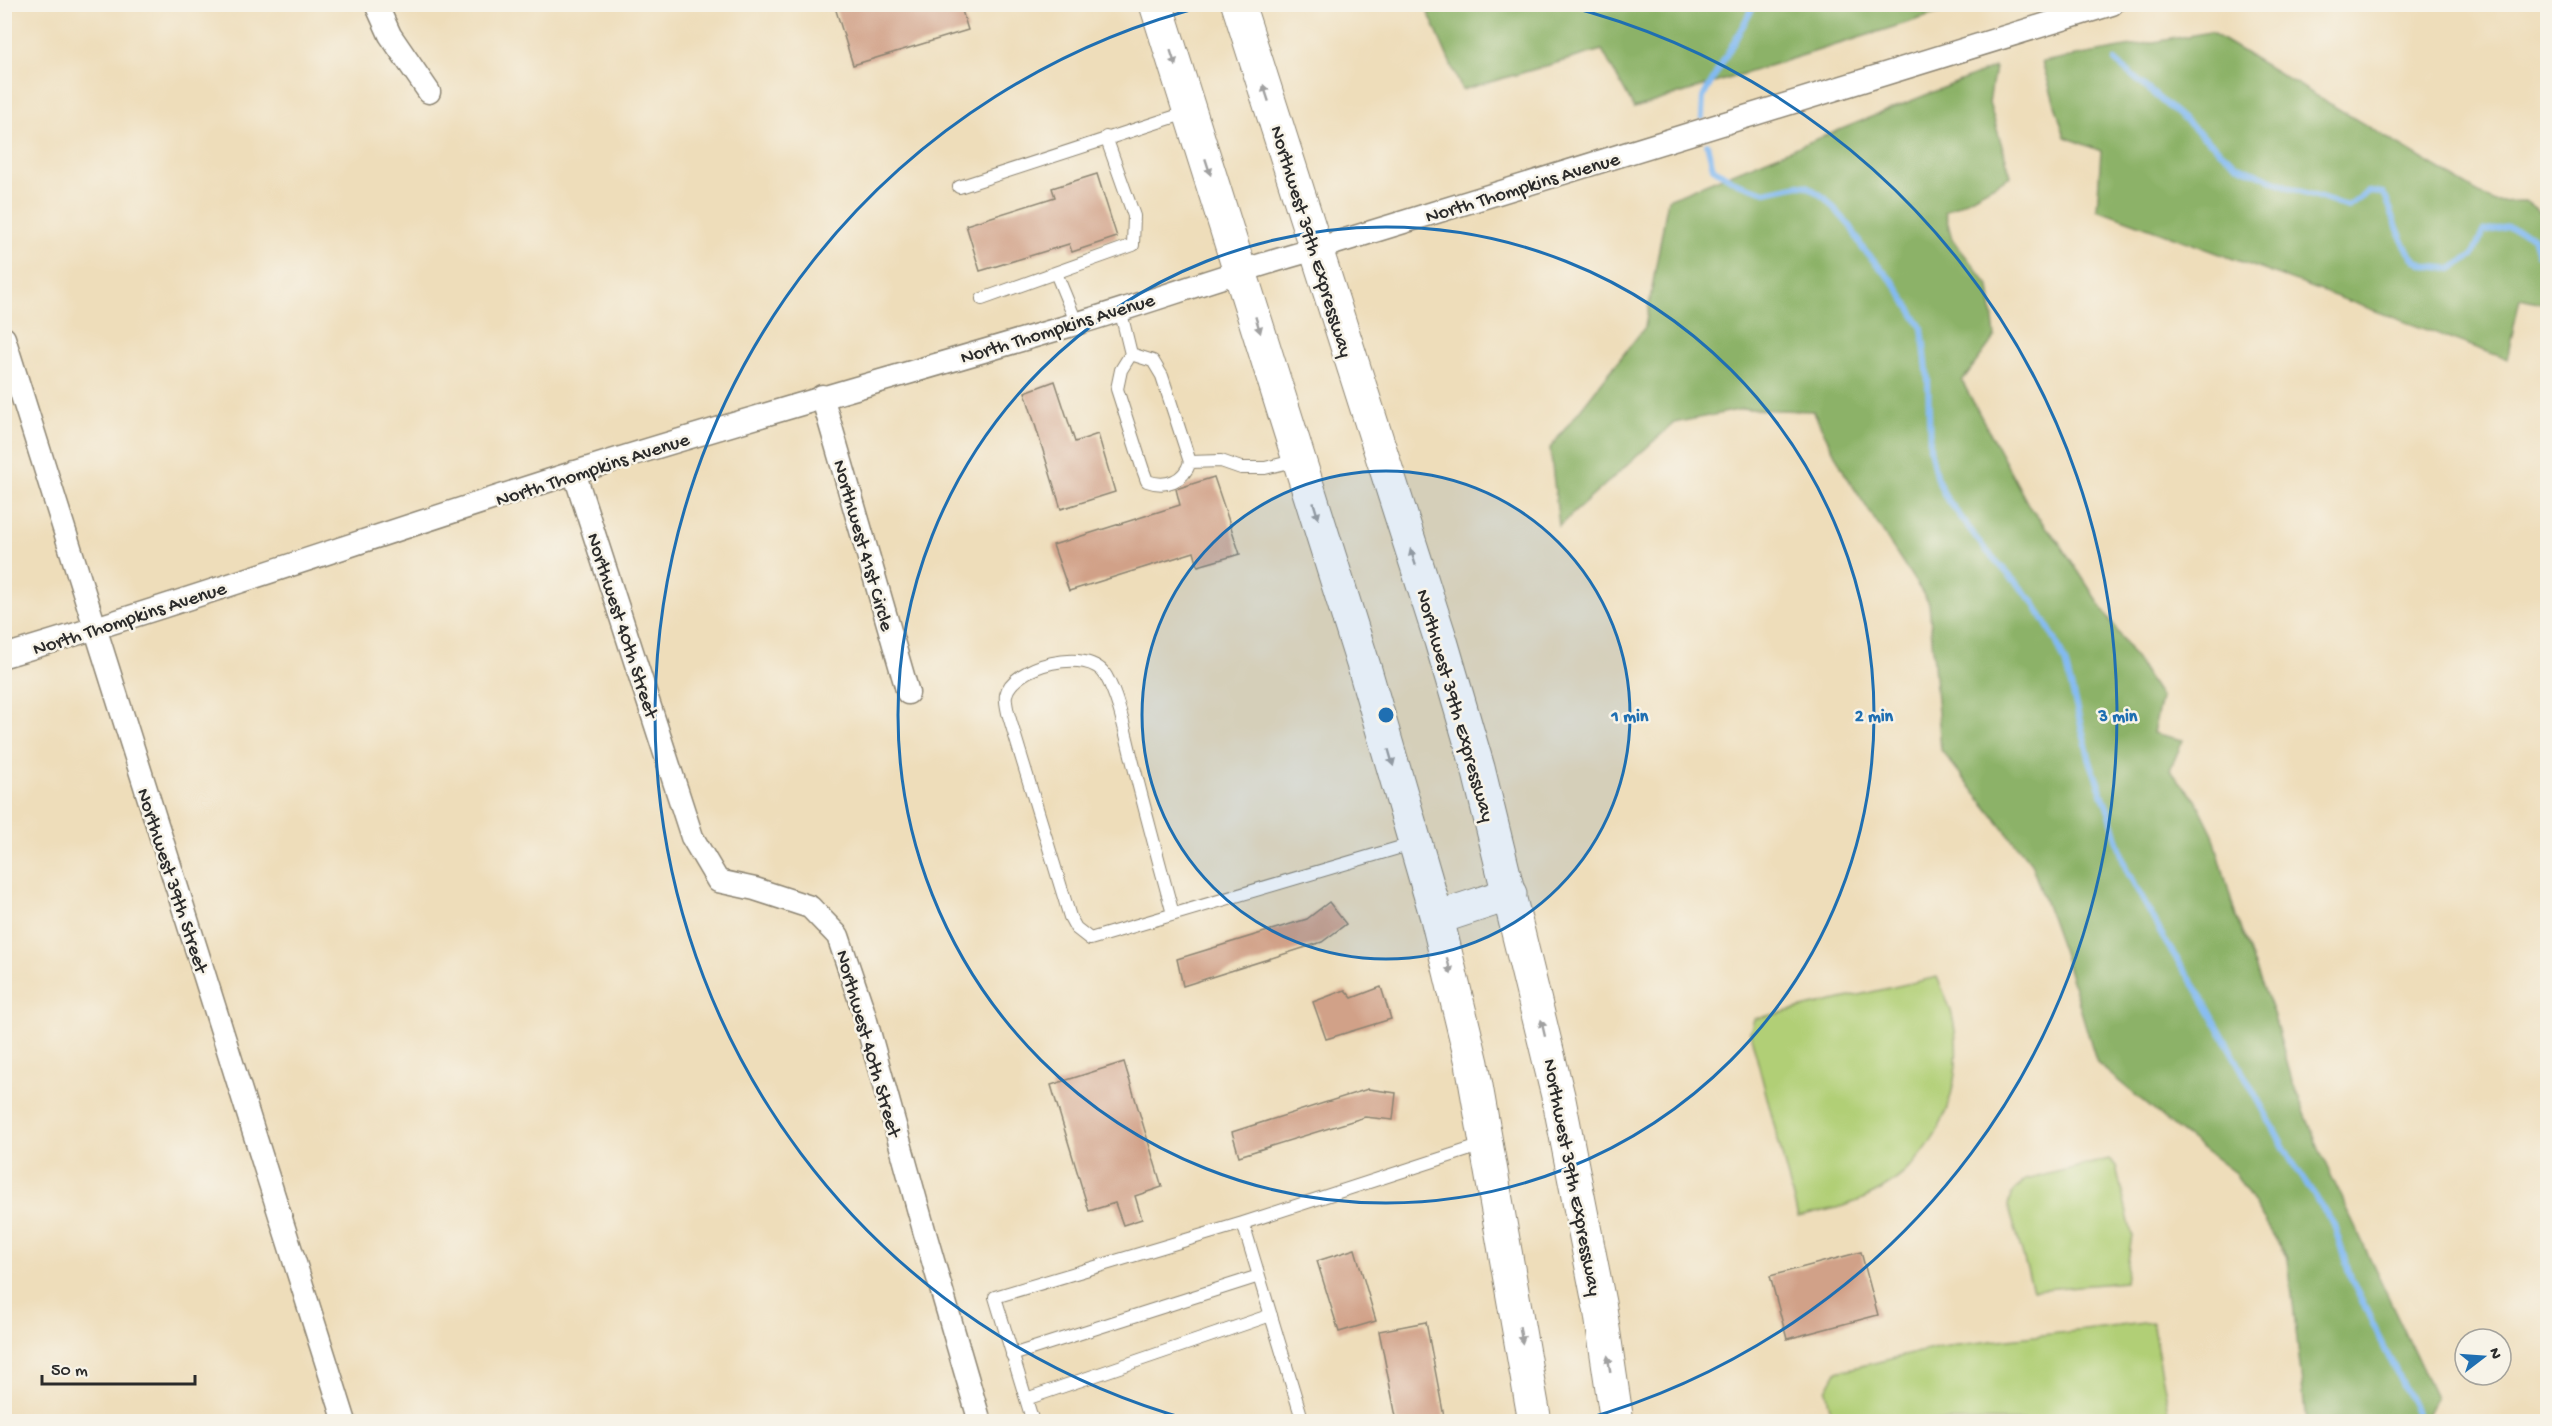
<svg xmlns="http://www.w3.org/2000/svg" width="2552" height="1426" font-family="'Gochi Hand',sans-serif">
<rect width="100%" height="100%" fill="#f7f3e8"/>
<filter id="ink" filterUnits="userSpaceOnUse"><feTurbulence type="fractalNoise" baseFrequency=".0167" numOctaves="2"/><feDisplacementMap in="SourceGraphic" scale="12" xChannelSelector="R" yChannelSelector="G"/><feConvolveMatrix kernelMatrix="1 2 1 2 8 2 1 2 1" color-interpolation-filters="sRGB"/></filter>
<filter id="wash" filterUnits="userSpaceOnUse"><feTurbulence type="fractalNoise" baseFrequency=".008" numOctaves="4" result="noise"/><feDisplacementMap in="SourceGraphic" scale="24" xChannelSelector="R" yChannelSelector="G"/><feGaussianBlur stdDeviation="1.35" result="paint"/><feColorMatrix in="noise" values="0 0 0 0 0 0 0 0 0 0 0 0 0 0 0 0 0 1.4 0 .05"/><feComposite in="paint" operator="in"/></filter>
<g filter="url(#wash)">
<rect width="100%" height="100%" fill="#eeddba"/>
<path fill="#b1cf76" stroke="#6e7d50" stroke-width="1.5" d="M 1937,977 C 1942,989 1949,1002 1952,1015 C 1969,1086 1936,1165 1869,1196 C 1847,1207 1822,1211 1798,1217 L 1750,1032 L 1754,1019 Z
M 2109,1159 L 2116,1166 L 2132,1235 L 2125,1282 L 2033,1290 L 2008,1205 L 2012,1193 L 2025,1180 Z
M 2152,1322 L 2171,1421 L 1833,1421 L 1826,1390 L 1836,1372 L 1941,1347 Z"/>
<path fill="#8cb267" stroke="#5c6e49" stroke-width="1.5" d="M 1425,5 L 1964,5 L 1634,108 L 1602,50 L 1462,90 Z
M 2210,32 L 2494,202 L 2525,201 L 2547,217 L 2547,304 L 2520,298 L 2507,359 L 2097,209 L 2101,151 L 2065,137 L 2042,62 Z
M 1995,67 L 1989,103 L 2011,176 L 1945,212 L 1952,239 L 1989,285 L 1995,337 L 1962,381 L 2030,508 L 2059,542 L 2161,698 L 2153,733 L 2183,740 L 2170,770 L 2196,800 L 2213,834 L 2236,917 L 2273,1013 L 2292,1080 L 2321,1154 L 2436,1398 L 2424,1421 L 2306,1421 L 2288,1259 L 2235,1173 L 2174,1127 L 2097,1063 L 2064,955 L 2031,863 L 1941,750 L 1929,603 L 1845,474 L 1813,411 L 1743,409 L 1674,423 L 1559,526 L 1550,448 L 1645,327 L 1668,199 Z"/>
<g fill="none" stroke-linecap="round" stroke-linejoin="round">
<path stroke="#82baf2" stroke-width="6" d="M 2115,61 L 2237,165 L 2291,188 L 2348,207 L 2368,192 L 2383,193 C 2396,214 2399,252 2422,264 C 2429,268 2442,267 2451,269 L 2473,255 L 2483,232 L 2508,227 L 2533,236 L 2538,254 L 2548,256
M 1702,117 L 1703,97 L 1755,4
M 1707,144 L 1713,168 L 1737,183 L 1765,192 L 1799,185 L 1807,186 L 1825,198 L 1851,227 L 1863,249 L 1895,284 L 1922,328 L 1928,379 L 1930,448 L 1936,476 L 1945,496 L 1984,548 L 2033,601 L 2057,643 L 2065,662 L 2090,761 L 2110,815 L 2126,869 L 2167,944 L 2200,994 L 2291,1160 L 2334,1225 L 2351,1279 L 2421,1422"/>
</g>
<g id="blocks">
<path fill="#d1a188" d="M 834,4 L 960,4 L 968,30 L 853,65 Z
M 1097,174 L 1117,237 L 1072,252 L 1069,244 L 980,271 L 966,225 L 1055,197 L 1052,188 Z
M 1055,381 L 1075,442 L 1098,434 L 1115,492 L 1061,509 L 1025,392 Z
M 1214,477 L 1240,554 L 1198,566 L 1194,552 L 1069,591 L 1053,545 L 1180,505 L 1176,489 Z
M 1329,902 L 1346,924 L 1322,942 L 1183,986 L 1177,959 L 1307,919 Z
M 1381,987 L 1391,1019 L 1326,1039 L 1313,1002 L 1345,990 L 1352,998 Z
M 1124,1062 L 1162,1187 L 1135,1196 L 1142,1219 L 1123,1225 L 1115,1203 L 1089,1211 L 1051,1085 Z
M 1368,1089 L 1396,1093 L 1393,1120 L 1365,1117 L 1239,1156 L 1232,1132 Z
M 1355,1249 L 1376,1321 L 1339,1332 L 1317,1261 Z
M 1861,1252 L 1878,1315 L 1787,1339 L 1770,1276 Z
M 1426,1322 L 1445,1422 L 1397,1422 L 1379,1331 Z"/>
</g>
</g>
<g filter="url(#ink)">
<use href="#blocks" fill-opacity="0" stroke="#8c8472" stroke-width="1.5"/>
<g fill="none" stroke-linecap="round" stroke-linejoin="round">
<g stroke="#8c8472" stroke-width="14">
<path id="service" d="M 959,187 L 1189,112
M 1056,273 L 1077,324
M 982,299 L 1133,245 L 1134,216 L 1106,137
M 1120,309 L 1131,354 L 1121,370 L 1117,389 L 1143,470 L 1147,481 C 1166,488 1184,481 1190,462 L 1162,376 L 1153,361 L 1131,354
M 1190,462 L 1221,461 L 1241,468 L 1265,468 L 1298,460
M 1173,914 C 1159,862 1145,811 1132,759 C 1125,733 1120,701 1106,676 C 1089,645 1012,666 1006,695 C 1005,700 1007,708 1008,713 L 1070,917 L 1076,928 L 1090,939 L 1415,843
M 1243,1223 L 1486,1144
M 1012,1355 L 1259,1276
M 1026,1399 L 1271,1315
M 1033,1422 L 995,1297 L 1243,1223 L 1303,1422"/>
</g>
<g stroke="#8c8472" stroke-width="25">
<path id="minor" d="M 376,4 L 390,35 L 429,92
M 4,338 L 345,1422
M 822,396 L 908,693
M 574,472 L 692,837 L 718,881 L 755,889 L 810,907 L 838,936 L 863,1010 L 924,1230 L 980,1422
M 4,656 C 196,599 385,532 576,472 C 741,420 907,374 1072,325 C 1154,301 1234,271 1316,249 L 2112,4"/>
</g>
<g stroke="#8c8472" stroke-width="35">
<path id="trunk" d="M 1156,4 L 1365,670 L 1437,918 L 1472,1063 L 1535,1422
M 1238,4 L 1441,641 L 1478,768 L 1559,1100 L 1600,1308 L 1617,1422
M 1437,918 L 1510,894"/>
</g>
<use href="#service" stroke="#fff" stroke-width="12"/>
<use href="#minor" stroke="#fff" stroke-width="22"/>
<use href="#trunk" stroke="#fff" stroke-width="33"/>
</g>
<defs><path id="oneway-solid" d="M-6-.8H1V-3.2L6.5 0L1 3.2V.8H-6Z" transform="scale(1.5)"/></defs>
<g fill="#a0a0a0">
<use href="#oneway-solid" transform="translate(1173 58) rotate(72)"/>
<use href="#oneway-solid" transform="translate(1266 93) rotate(-108)"/>
<use href="#oneway-solid" transform="translate(1208 167) rotate(72)"/>
<use href="#oneway-solid" transform="translate(1258 325) rotate(73)"/>
<use href="#oneway-solid" transform="translate(1316 511) rotate(73)"/>
<use href="#oneway-solid" transform="translate(1413 557) rotate(-108)"/>
<use href="#oneway-solid" transform="translate(1391 758) rotate(74)"/>
<use href="#oneway-solid" transform="translate(1449 966) rotate(76)"/>
<use href="#oneway-solid" transform="translate(1543 1028) rotate(-103)"/>
<use href="#oneway-solid" transform="translate(1521 1335) rotate(81)"/>
<use href="#oneway-solid" transform="translate(1609 1364) rotate(-99)"/>
</g>
</g>
<circle cx="1386" cy="715" r="244" fill="#1f6fb2" fill-opacity=".12"/>
<g fill="none" stroke="#1f6fb2" stroke-width="3">
<circle cx="1386" cy="715" r="244"/>
<circle cx="1386" cy="715" r="488"/>
<path d="M1190 1420A732 732 0 0 1 1209 5M1563 5A732 732 0 0 1 1582 1420"/>
</g>
<g text-anchor="middle" stroke-width="5" stroke-linejoin="round" paint-order="stroke">
<g font-size="20" fill="#2b2b2b" stroke="#f7f3e8">
<text transform="translate(1522 186) rotate(-17)" y="7">North Thompkins Avenue</text>
<text transform="translate(1313 241) rotate(73)" y="7">Northwest 39th Expressway</text>
<text transform="translate(1057 327) rotate(-17)" y="7">North Thompkins Avenue</text>
<text transform="translate(592 468) rotate(-18)" y="7">North Thompkins Avenue</text>
<text transform="translate(865 545) rotate(74)" y="7">Northwest 41st Circle</text>
<text transform="translate(129 617) rotate(-18)" y="7">North Thompkins Avenue</text>
<text transform="translate(624 625) rotate(72)" y="7">Northwest 40th Street</text>
<text transform="translate(1457 705) rotate(74)" y="7">Northwest 39th Expressway</text>
<text transform="translate(174 880) rotate(72)" y="7">Northwest 39th Street</text>
<text transform="translate(870 1043) rotate(74)" y="7">Northwest 40th Street</text>
<text transform="translate(1574 1177) rotate(79)" y="7">Northwest 39th Expressway</text>
</g>
</g>
<circle cx="1386" cy="715" r="9" fill="#1f6fb2" stroke="#f7f3e8" stroke-width="3"/>
<g font-size="18" text-anchor="middle" font-weight="bold" fill="#1f6fb2" stroke="#f7f3e8" stroke-width="5" stroke-linejoin="round" paint-order="stroke">
<text x="1630" y="721">1 min</text>
<text x="1874" y="721">2 min</text>
<text x="2118" y="721">3 min</text>
</g>
<rect width="2552" height="1426" fill="none" stroke="#f7f3e8" stroke-width="24"/>
<g transform="translate(2483 1357) rotate(73)"><circle r="28" fill="#f7f3e8" stroke="#a5a39c" stroke-width="1.5"/>
<path d="M0-4.5L10 22L0 15L-10 22Z" fill="#1f6fb2"/>
<text y="-9" font-size="16" font-weight="bold" text-anchor="middle" fill="#2b2b2b">N</text>
</g>
<path d="M42 1375v9h153v-9" fill="none" stroke="#2b2b2b" stroke-width="3"/>
<text x="51" y="1375" font-size="18" fill="#2b2b2b" stroke="#f7f3e8" stroke-width="4.5" paint-order="stroke">50 m</text>
</svg>
